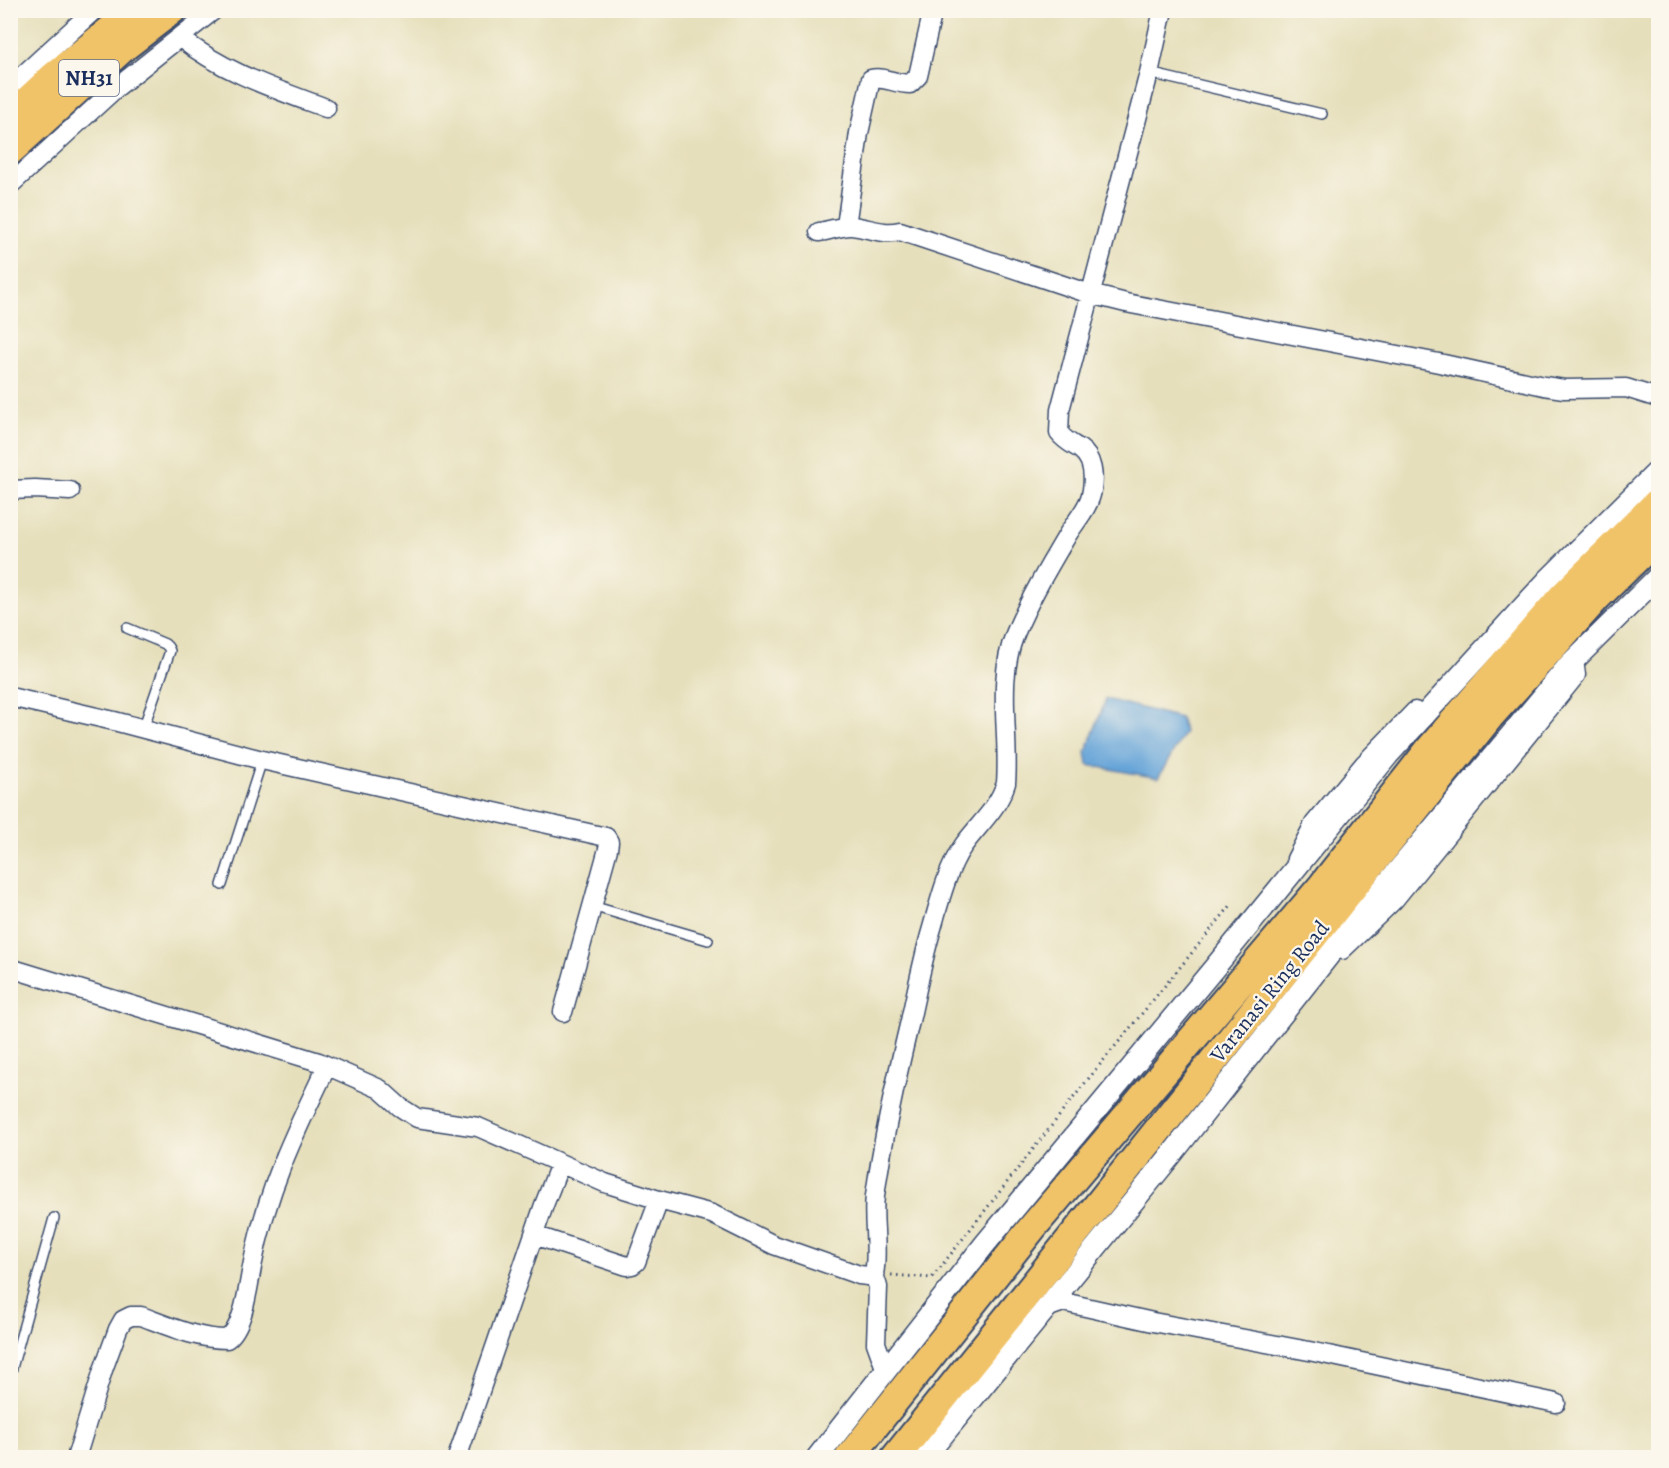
<svg xmlns="http://www.w3.org/2000/svg" width="1669" height="1468" font-family="Alegreya,serif">
<rect width="100%" height="100%" fill="#fbf7ec"/>
<filter id="ink" filterUnits="userSpaceOnUse"><feTurbulence type="fractalNoise" baseFrequency=".0167" numOctaves="2"/><feDisplacementMap in="SourceGraphic" scale="12" xChannelSelector="R" yChannelSelector="G"/><feConvolveMatrix kernelMatrix="1 2 1 2 8 2 1 2 1" color-interpolation-filters="sRGB"/></filter>
<filter id="wash" filterUnits="userSpaceOnUse"><feTurbulence type="fractalNoise" baseFrequency=".008" numOctaves="4" result="noise"/><feDisplacementMap in="SourceGraphic" scale="24" xChannelSelector="R" yChannelSelector="G"/><feGaussianBlur stdDeviation="1.35" result="paint"/><feColorMatrix in="noise" values="0 0 0 0 0 0 0 0 0 0 0 0 0 0 0 0 0 1.4 0 .05"/><feComposite in="paint" operator="in"/></filter>
<g filter="url(#wash)">
<rect width="100%" height="100%" fill="#e6dfbb"/>
<path fill="#66a4d8" stroke="#406a9b" stroke-width="1.5" d="M 1106,699 L 1180,718 L 1185,732 L 1158,778 L 1088,765 L 1086,752 Z"/>
</g>
<g filter="url(#ink)">
<g fill="none" stroke-linecap="round" stroke-linejoin="round">
<g stroke="#39496c" stroke-width="12">
<path id="service" d="M 1149,73 L 1322,114
M 127,628 L 165,644 L 168,647 L 170,651 L 143,729
M 222,885 L 262,760
M 592,906 L 708,940
M 10,1375 L 54,1218"/>
</g>
<g stroke="#39496c" stroke-width="21">
<path id="minor" d="M 179,37 C 223,72 275,89 326,108
M 10,87 L 94,10
M 10,185 L 116,88 L 214,10
M 846,226 L 859,133 L 871,79 C 884,76 895,84 910,84 L 918,76 L 933,10
M 819,232 C 829,231 844,225 852,226 C 870,228 883,235 900,231 L 1090,294 L 1126,303 L 1439,363 L 1544,386 L 1564,389 L 1626,388 L 1658,398
M 10,490 L 35,489 L 70,491
M 10,697 L 114,721 L 262,760 L 606,837 L 609,842 L 608,849 L 563,1012
M 1296,859 L 1314,824 L 1364,764 L 1415,711
M 1342,950 L 1394,900 L 1576,675 L 1574,660
M 10,968 L 319,1062 L 380,1089 L 400,1107 L 417,1118 L 478,1127 L 605,1183 L 659,1200 L 712,1214 L 774,1245 L 859,1275 L 868,1276 L 874,1274 C 879,1250 872,1221 875,1196 C 883,1137 896,1079 910,1021 C 917,990 923,958 932,928 C 939,903 948,867 963,846 C 978,825 998,809 1006,783 C 1010,734 996,681 1015,634 C 1029,600 1049,566 1068,534 C 1076,521 1090,506 1092,490 C 1094,476 1093,458 1080,449 C 1072,444 1065,441 1059,433 L 1060,410 L 1149,73 L 1163,10
M 534,1235 L 627,1266 L 632,1265 L 636,1262 L 659,1200
M 874,1274 L 878,1287 L 876,1343 L 885,1368
M 1049,1307 L 1063,1302 L 1153,1322 L 1309,1351 L 1556,1403
M 76,1458 L 103,1370 L 118,1329 L 123,1320 L 131,1316 L 141,1316 C 168,1326 197,1339 227,1339 C 244,1327 248,1287 252,1267 C 266,1192 294,1134 327,1066
M 457,1458 L 544,1205 L 560,1164"/>
</g>
<g stroke="#39496c" stroke-width="24">
<path id="tertiary" d="M 817,1458 L 985,1244 L 1215,967 L 1388,755 L 1548,580 L 1658,471
M 924,1458 L 1172,1154 L 1359,917 L 1570,664 L 1658,577"/>
</g>
<g stroke="#39496c" stroke-width="32">
<path id="trunk" d="M 10,117 L 54,76 L 135,10
M 10,151 L 124,47 L 172,10
M 849,1458 L 1032,1228 L 1323,885 L 1430,749 L 1563,596 L 1658,502
M 895,1458 L 1490,716 L 1598,596 L 1658,537"/>
</g>
<path stroke="#39496c" stroke-width="3" stroke-dasharray="1.5 4.5" stroke-linecap="butt" d="M 891,1275 L 932,1278 L 1089,1078 L 1232,904"/>
<use href="#service" stroke="#fff" stroke-width="9"/>
<use href="#minor" stroke="#fff" stroke-width="18"/>
<use href="#tertiary" stroke="#fff" stroke-width="21"/>
<use href="#trunk" stroke="#f1c369" stroke-width="28"/>
</g>
</g>
<g text-anchor="middle" stroke-width="4.5" stroke-linejoin="round" paint-order="stroke">
<rect fill="#fbf7ec" stroke="#5e6b89" stroke-width="1.5" x="59" y="60" width="60" height="36" rx="4.5"/>
<g font-size="21" font-weight="bold" fill="#1b2f5e">
<text x="89" y="85">NH31</text>
</g>
<g font-size="22" fill="#1b2f5e" stroke="#fbf7ec">
<text transform="translate(1269 991) rotate(-51)" y="8">Varanasi Ring Road</text>
</g>
</g>
<rect width="1669" height="1468" fill="none" stroke="#fbf7ec" stroke-width="36"/>
</svg>
